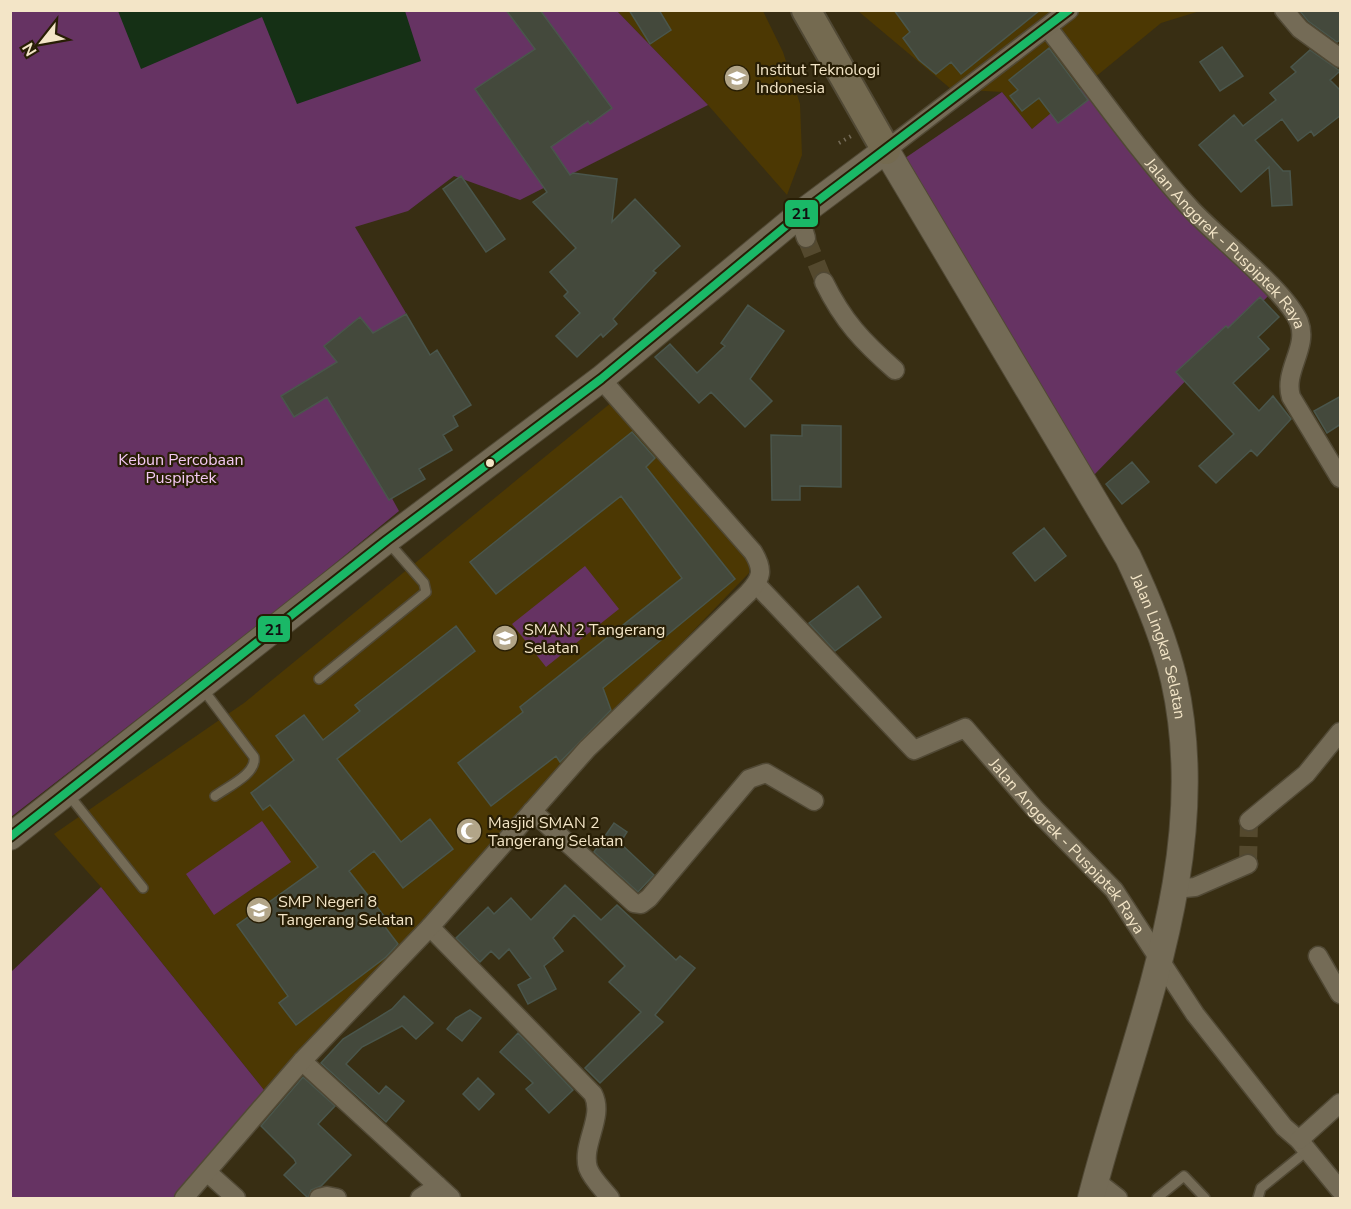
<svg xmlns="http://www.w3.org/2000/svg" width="1351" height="1209" font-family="'Nunito Sans',sans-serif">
<rect width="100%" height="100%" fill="#382e13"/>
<path fill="#4c3803" d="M 617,11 L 763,11 L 783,52 L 800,104 L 802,155 L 787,195 L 708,105 Z
M 858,11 L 1200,11 L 1161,23 L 1032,129 L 1002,92 L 951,89 Z
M 612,402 L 750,554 L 749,573 L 544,786 L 415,932 L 264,1090 L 101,887 L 54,834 L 244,703 Z"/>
<path fill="#663363" d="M 11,11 L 617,11 L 708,105 L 520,200 L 454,176 L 408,211 L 355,227 L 406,313 L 326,379 L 399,511 L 278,610 L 11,817 Z
M 1089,81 L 1275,289 L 1093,476 L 892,167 L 1002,92 L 1032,129 Z
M 585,566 L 619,609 L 546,667 L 512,624 Z
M 262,821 L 291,862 L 214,915 L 186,874 Z
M 101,887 L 264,1090 L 178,1198 L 11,1198 L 11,972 Z"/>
<path fill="#153015" d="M 118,11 L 405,11 L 421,61 L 297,104 L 262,17 L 141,69 Z"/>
<path fill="#44493c" stroke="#4a564c" stroke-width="1.5" d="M 506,10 L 540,10 L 612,108 L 590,124 L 588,121 L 551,147 L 570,175 L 573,173 L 617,179 L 612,222 L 635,199 L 680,246 L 653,271 L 656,273 L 613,319 L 617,324 L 603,337 L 601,334 L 577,357 L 556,336 L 580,313 L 564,296 L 568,292 L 550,272 L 576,248 L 533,202 L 547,192 L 475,89 L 535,49 Z
M 629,10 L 659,10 L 671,30 L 650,44 Z
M 894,10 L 1040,10 L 961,74 L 951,62 L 936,74 L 919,60 L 903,38 L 910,32 Z
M 1299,10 L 1341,10 L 1341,39 L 1337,42 L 1308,21 Z
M 1222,47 L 1243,76 L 1220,91 L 1200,62 Z
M 1049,48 L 1088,100 L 1058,123 L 1039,98 L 1022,111 L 1010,96 L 1018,90 L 1009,80 Z
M 1310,50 L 1340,71 L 1330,80 L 1341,91 L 1341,115 L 1314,136 L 1311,131 L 1298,141 L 1282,119 L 1255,140 L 1283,171 L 1290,171 L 1292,205 L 1272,206 L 1269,167 L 1241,192 L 1199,145 L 1234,115 L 1243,126 L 1276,100 L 1270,93 L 1296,72 L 1291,67 Z
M 461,176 L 505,239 L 486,252 L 443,189 Z
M 1260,297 L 1279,317 L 1258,337 L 1269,349 L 1233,383 L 1259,411 L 1273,396 L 1291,419 L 1257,456 L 1251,450 L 1216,483 L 1199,466 L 1234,434 L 1176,372 L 1226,326 L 1228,328 Z
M 748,305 L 784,331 L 750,379 L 772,401 L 745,427 L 711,392 L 699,403 L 655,357 L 670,344 L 697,373 L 725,346 L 721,343 Z
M 406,314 L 430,355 L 437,350 L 471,405 L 453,416 L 458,426 L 443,435 L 452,450 L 419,469 L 425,479 L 389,500 L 327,397 L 294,417 L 281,396 L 337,362 L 324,346 L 360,317 L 373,333 Z
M 1341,396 L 1341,424 L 1327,433 L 1314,411 Z
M 802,425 L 841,426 L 841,487 L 800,486 L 800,500 L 772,500 L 771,435 L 802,436 Z
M 632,432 L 655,458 L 646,467 L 735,579 L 603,688 L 611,710 L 560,762 L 556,756 L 491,806 L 458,763 L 523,712 L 520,707 L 682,578 L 621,496 L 496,594 L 470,562 Z
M 1132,462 L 1149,482 L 1122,504 L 1106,484 Z
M 1044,528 L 1066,556 L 1035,581 L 1013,553 Z
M 858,586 L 881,617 L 835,651 L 809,623 Z
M 456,626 L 475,651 L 337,759 L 401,842 L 430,819 L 453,849 L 403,888 L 374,851 L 349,871 L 384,916 L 379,919 L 398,944 L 386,957 L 296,1025 L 279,1003 L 288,996 L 237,925 L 318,867 L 270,805 L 263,810 L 251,793 L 294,760 L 276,736 L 304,715 L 323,740 L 360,711 L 355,705 Z
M 614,823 L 627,832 L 620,843 L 654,875 L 638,892 L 594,852 Z
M 565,885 L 601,920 L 617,905 L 676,960 L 680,956 L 695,968 L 655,1015 L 663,1022 L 600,1083 L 585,1068 L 641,1012 L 609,982 L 625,966 L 574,915 L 553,938 L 563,951 L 544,966 L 556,989 L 528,1004 L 518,985 L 531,978 L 509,949 L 499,959 L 491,951 L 480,962 L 456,938 L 488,907 L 494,914 L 511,898 L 531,920 Z
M 404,996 L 433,1023 L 416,1039 L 402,1026 L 362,1047 L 346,1064 L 379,1094 L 386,1086 L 404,1101 L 386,1122 L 321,1063 L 343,1039 L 392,1009 Z
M 470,1010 L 481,1018 L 462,1041 L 447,1029 L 456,1018 Z
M 518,1033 L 573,1090 L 549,1113 L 526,1089 L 533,1083 L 500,1052 Z
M 303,1077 L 335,1106 L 318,1124 L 351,1155 L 321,1186 L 311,1190 L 308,1198 L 284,1175 L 296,1163 L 294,1159 L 261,1126 Z
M 478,1078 L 494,1094 L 479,1110 L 463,1094 Z"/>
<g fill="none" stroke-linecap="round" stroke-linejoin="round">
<path stroke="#54492e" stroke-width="18" stroke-dasharray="18 9" stroke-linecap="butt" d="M 806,238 L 824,282
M 1248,864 L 1249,821"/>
<g stroke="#514935" stroke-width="12">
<path id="service" d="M 319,679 L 426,592 L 424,583 L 388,542
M 202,688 L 254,757 C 257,774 227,787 215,796
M 68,794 L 143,888
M 1157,1198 L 1184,1176 L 1205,1198
M 1258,1198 L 1261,1188 L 1308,1150"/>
</g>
<g stroke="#514935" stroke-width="21">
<g id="minor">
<path d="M 1284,10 L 1300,29 L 1340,58"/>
<path id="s1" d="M 1048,28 C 1095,89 1140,154 1192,210 C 1218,238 1287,292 1299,322 C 1309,347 1283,371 1291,397 L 1340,478"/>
<path d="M 886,150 L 1069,10"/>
<path d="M 799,215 L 806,238"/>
<path d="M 824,282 C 843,321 863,342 895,370"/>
<path id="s2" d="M 756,584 L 914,750 L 965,728 L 1034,808 L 1114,890 L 1195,1014 L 1284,1127 L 1299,1140 L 1340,1190"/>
<path d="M 532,811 L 634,903 L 641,904 L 649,898 L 749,779 L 766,773 L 814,801"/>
<path d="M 1249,821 L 1306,774 L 1340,732"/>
<path d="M 1175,889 L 1195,887 L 1248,864"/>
<path d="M 430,927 L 593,1094 C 605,1117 581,1144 588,1168 C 592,1179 603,1189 610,1198"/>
<path d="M 1318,956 L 1340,994"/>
<path d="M 302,1061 L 451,1198"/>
<path d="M 1299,1140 L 1340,1103"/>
<path d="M 207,1172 L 236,1198"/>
<path d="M 1096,1181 L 1118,1198"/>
<path d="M 184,1198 L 302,1061 L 430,927 L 587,749 L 748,593 C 762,578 764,570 753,552 L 601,379"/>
<path d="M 319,1198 L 327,1196 L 337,1198"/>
<path d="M 420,1198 L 438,1186"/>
</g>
</g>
<g stroke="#514935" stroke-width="28">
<g id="secondary">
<path id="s3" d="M 10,837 L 387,540 L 601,379 L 799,215 L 886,150 L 1128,557 C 1147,597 1164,637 1174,680 C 1214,859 1134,1029 1091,1198"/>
</g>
</g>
<g stroke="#514935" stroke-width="32">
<path id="primary" d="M 806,10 L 886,150"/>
</g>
<path stroke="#746b58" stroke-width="4" stroke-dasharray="1.5 4.5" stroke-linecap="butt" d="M 839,143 L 853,135"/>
<use href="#service" stroke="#746b56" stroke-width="9"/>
<use href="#minor" stroke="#746b56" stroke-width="18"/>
<use href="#secondary" stroke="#746b56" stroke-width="26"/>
<use href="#primary" stroke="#746a50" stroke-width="28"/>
<g stroke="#281e05" stroke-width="12">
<path id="bus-1" d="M 10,837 L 387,540 L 601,379 L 803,212 L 1069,10"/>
</g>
<use href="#bus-1" stroke="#1ab867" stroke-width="8"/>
</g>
<defs>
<g id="university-disc" transform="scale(1.35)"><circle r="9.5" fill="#b2a588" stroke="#281e05"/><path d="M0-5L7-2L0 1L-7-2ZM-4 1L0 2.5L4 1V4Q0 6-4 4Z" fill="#fff"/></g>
<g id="school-disc" transform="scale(1.35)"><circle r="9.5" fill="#b2a588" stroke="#281e05"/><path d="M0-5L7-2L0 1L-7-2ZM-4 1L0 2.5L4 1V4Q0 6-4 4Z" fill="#fff"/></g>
<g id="mosque-disc" transform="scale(1.35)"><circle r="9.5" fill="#b2a588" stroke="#281e05"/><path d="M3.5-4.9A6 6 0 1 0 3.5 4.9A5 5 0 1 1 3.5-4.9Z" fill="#fff"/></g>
</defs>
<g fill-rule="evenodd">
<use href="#university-disc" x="737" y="78"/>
<use href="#school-disc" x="505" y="638"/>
<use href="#mosque-disc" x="469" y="831"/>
<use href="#school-disc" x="259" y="910"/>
</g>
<circle fill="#f3e5c7" stroke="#281e05" stroke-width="2" cx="490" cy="463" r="5"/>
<g text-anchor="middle" stroke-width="4.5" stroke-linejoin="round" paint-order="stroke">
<g font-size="16" fill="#f3e5c7" stroke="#281e05" text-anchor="start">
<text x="756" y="75">Institut Teknologi<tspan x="756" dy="18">Indonesia</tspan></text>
<text x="524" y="635">SMAN 2 Tangerang<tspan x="524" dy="18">Selatan</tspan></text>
<text x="488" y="828">Masjid SMAN 2<tspan x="488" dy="18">Tangerang Selatan</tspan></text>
<text x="278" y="907">SMP Negeri 8<tspan x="278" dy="18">Tangerang Selatan</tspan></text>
</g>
<g font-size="16" fill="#f3e5c7" stroke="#281e05">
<text dy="6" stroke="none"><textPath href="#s1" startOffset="280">Jalan Anggrek - Puspiptek Raya</textPath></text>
<text dy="6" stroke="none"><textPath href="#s3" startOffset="1682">Jalan Lingkar Selatan</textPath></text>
<text dy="6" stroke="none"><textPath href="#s2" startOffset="441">Jalan Anggrek - Puspiptek Raya</textPath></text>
</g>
<g font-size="16" fill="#f3c9f3" stroke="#281e05">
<text x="181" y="465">Kebun Percobaan<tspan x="181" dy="18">Puspiptek</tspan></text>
</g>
</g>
<g stroke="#281e05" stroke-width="2">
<rect x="784" y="199" width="35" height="29" rx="6" fill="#1ab867"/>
<rect x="257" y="615" width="34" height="28" rx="6" fill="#1ab867"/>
</g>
<g font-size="16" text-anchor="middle" font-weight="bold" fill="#111">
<text x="801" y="219">21</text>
<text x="274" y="635">21</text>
</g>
<rect width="1351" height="1209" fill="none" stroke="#f3e5c7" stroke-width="24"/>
<g transform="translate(42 42) rotate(239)" stroke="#281e05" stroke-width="4.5" paint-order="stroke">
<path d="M0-4.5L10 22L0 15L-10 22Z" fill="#f3e5c7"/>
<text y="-9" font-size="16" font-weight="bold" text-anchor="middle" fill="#f3e5c7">N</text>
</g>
</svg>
